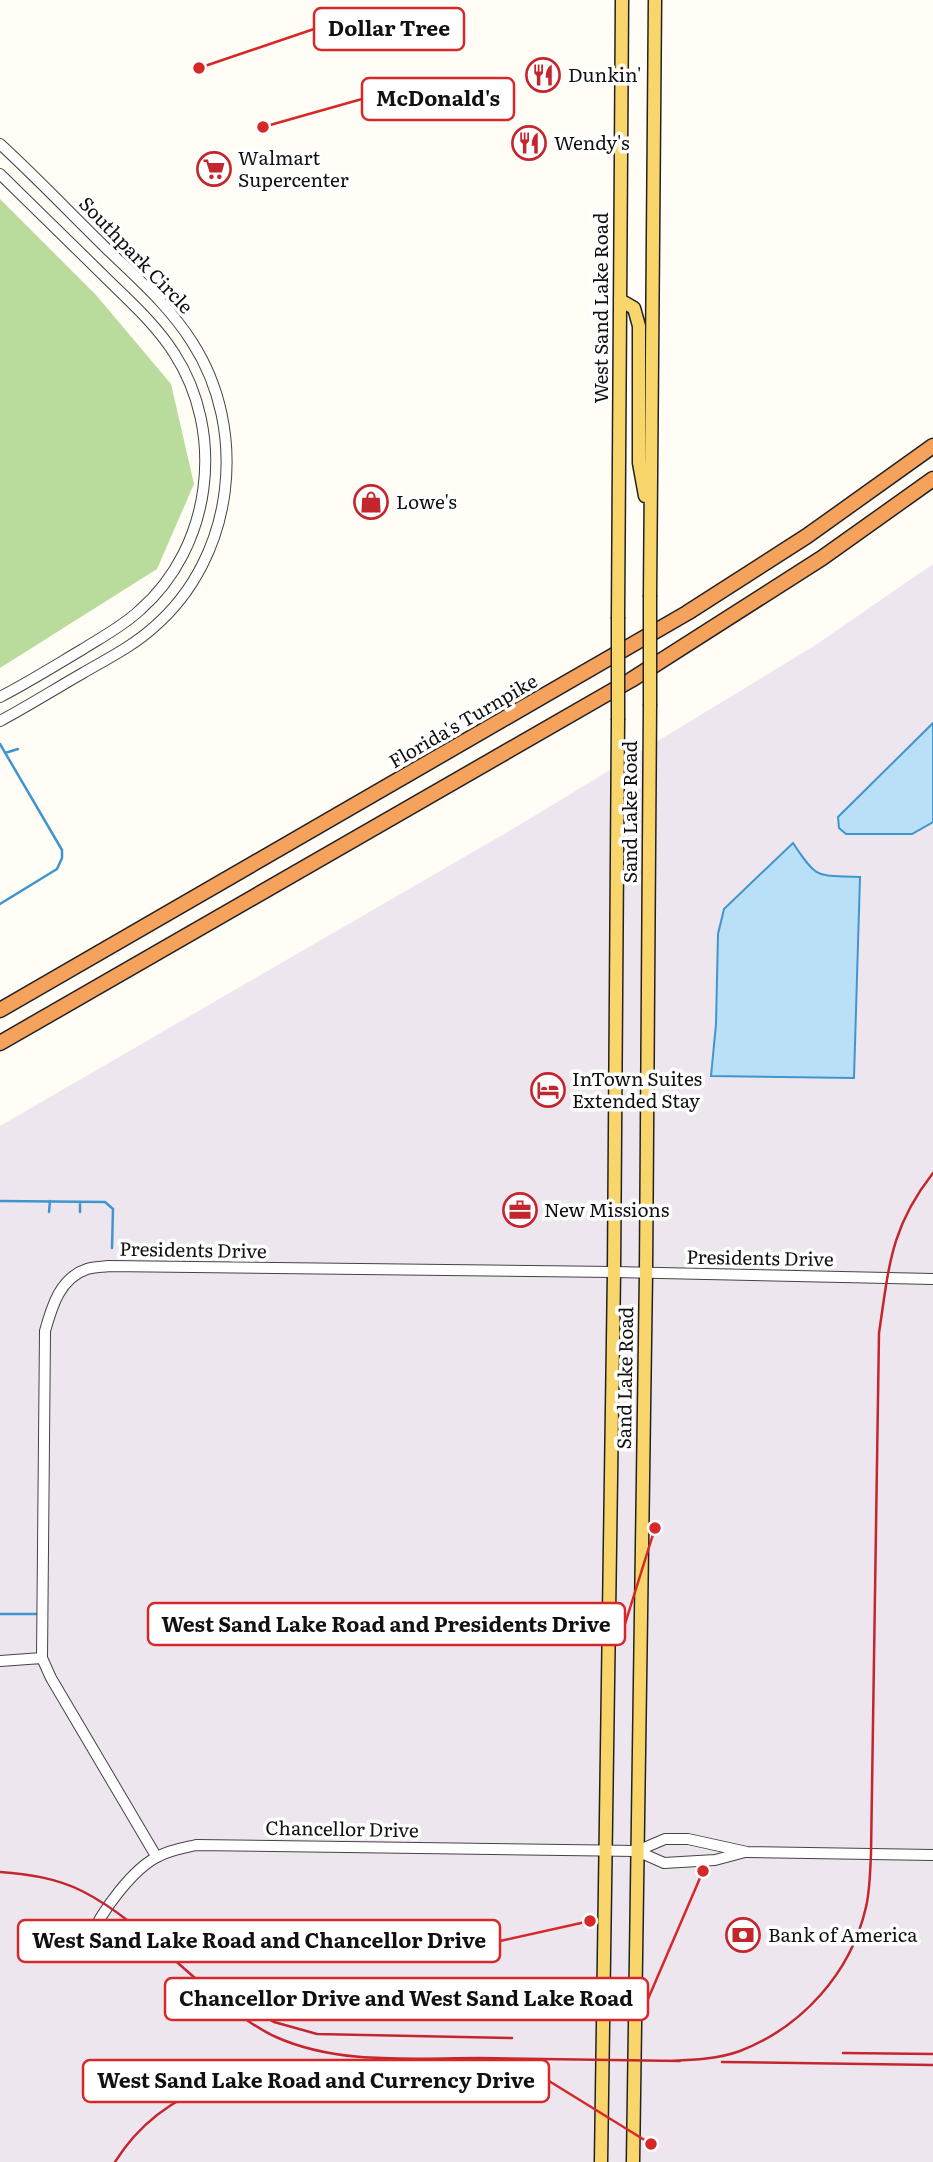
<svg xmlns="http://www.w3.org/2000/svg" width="933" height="2162" font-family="Literata,serif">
<rect width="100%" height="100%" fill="#fffdf5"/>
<path fill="#eee6ef" d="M 933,564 L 933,2162 L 0,2162 L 0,1126 L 521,824 L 814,646 Z"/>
<path fill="#b9dc9c" d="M 0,199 L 96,295 L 171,384 L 194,484 L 157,569 L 0,668 Z"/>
<path fill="#b9e0f7" stroke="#3f96cf" stroke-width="2" d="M 933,723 L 933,822 L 912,834 L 846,834 L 839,828 L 838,817 Z
M 793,843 C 818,881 817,875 860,877 L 854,1078 L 711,1076 L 716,1024 L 718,934 L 724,909 Z"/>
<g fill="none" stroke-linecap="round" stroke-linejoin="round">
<path stroke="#3f96cf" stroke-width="2.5" d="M 0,744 L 62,850 L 62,858 L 57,869 L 0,904
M 5,753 L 18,749
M 0,1201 L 105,1202 L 113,1209 L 112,1248
M 49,1212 L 50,1201
M 80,1212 L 80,1202
M 0,1614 L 37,1614"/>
<g stroke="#444" stroke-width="12">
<path id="minor" d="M 0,144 C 38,179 73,216 110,252 C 139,280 170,307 192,342 C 249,430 235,557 154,627 C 133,646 107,659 83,673 C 55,689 28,706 0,721
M 0,174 C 34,207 68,241 102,274 C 127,299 155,323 174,353 C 226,433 212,547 140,610 C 123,626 102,637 83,649 C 56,665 29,682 0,697
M 0,1661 L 42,1658
M 637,1851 L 664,1863 L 715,1860 L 745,1852
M 156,1856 L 51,1678 L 42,1658 L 45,1331 C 52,1306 60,1278 87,1269 C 93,1267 102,1267 109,1266 L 614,1272 L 933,1279
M 90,1939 C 100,1913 133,1868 159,1856 C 170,1850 183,1848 196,1845 L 637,1851 L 665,1839 L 688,1839 L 747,1852 L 933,1855"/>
</g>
<g stroke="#222" stroke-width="15">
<path id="major" d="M 620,300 L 634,308 L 639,326 L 639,463 L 645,496
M 650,595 L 655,0
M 618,617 L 622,0
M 601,2162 L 614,1272 L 618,720
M 633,2162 L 646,1273 L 650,706"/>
</g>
<g stroke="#222" stroke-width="17">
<path id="highway" d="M 0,1010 L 687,613 L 807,536 L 933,446
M 0,1043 L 631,680 L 822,558 L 933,479"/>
</g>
<use href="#minor" stroke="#fff" stroke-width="10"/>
<use href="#major" stroke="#f9d66b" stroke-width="12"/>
<use href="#highway" stroke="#f5a25d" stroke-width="14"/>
<path stroke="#c4262e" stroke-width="2.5" d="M 0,1872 C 28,1874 56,1878 82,1891 C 130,1915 173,1961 215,1995 C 234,2010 253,2027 276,2037 C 338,2065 412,2058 479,2058 C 546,2059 613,2060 680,2061
M 242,2005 L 274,2022 L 317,2034 L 512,2038
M 843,2053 L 933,2054
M 671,2061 C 694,2060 718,2059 740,2051 C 802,2027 851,1973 866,1907 C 870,1890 870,1872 871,1854 L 879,1333 C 889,1267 890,1228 933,1173
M 722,2062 L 933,2065
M 328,2069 L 528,2073
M 363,2077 L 414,2086 L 527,2089
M 115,2162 C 167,2079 254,2070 342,2062"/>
<g stroke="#222" stroke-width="15" stroke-linecap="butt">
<path id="major-bridge" d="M 650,706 L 650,595
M 618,720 L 618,617"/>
</g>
<use href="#major-bridge" stroke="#f9d66b" stroke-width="12"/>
</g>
<defs>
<g id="restaurant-ring" transform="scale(1.75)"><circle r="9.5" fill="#fff" stroke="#c4262e" stroke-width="1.5"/><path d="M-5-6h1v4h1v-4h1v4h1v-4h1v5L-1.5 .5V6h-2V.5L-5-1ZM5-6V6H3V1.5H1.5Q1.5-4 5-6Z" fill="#c4262e"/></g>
<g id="supermarket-ring" transform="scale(1.75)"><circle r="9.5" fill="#fff" stroke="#c4262e" stroke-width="1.5"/><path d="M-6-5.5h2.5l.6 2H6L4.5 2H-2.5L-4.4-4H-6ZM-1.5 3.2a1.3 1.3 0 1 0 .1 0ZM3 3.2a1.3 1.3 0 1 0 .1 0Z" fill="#c4262e"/></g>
<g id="shop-ring" transform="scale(1.75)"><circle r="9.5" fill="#fff" stroke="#c4262e" stroke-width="1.5"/><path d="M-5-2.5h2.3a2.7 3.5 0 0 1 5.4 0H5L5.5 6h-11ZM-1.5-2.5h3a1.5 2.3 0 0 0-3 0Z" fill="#c4262e"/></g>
<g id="hotel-ring" transform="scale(1.75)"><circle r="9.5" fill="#fff" stroke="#c4262e" stroke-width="1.5"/><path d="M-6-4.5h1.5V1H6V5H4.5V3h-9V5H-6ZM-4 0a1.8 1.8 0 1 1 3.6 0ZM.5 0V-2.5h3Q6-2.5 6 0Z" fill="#c4262e"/></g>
<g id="office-ring" transform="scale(1.75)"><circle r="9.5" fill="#fff" stroke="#c4262e" stroke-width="1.5"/><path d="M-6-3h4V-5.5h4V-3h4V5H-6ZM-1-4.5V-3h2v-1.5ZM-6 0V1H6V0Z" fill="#c4262e"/></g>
<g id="bank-ring" transform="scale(1.75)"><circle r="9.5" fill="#fff" stroke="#c4262e" stroke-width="1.5"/><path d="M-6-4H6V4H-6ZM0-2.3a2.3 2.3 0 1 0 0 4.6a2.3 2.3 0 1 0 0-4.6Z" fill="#c4262e"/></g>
</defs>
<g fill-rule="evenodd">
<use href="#restaurant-ring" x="543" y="75"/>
<use href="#restaurant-ring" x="529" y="143"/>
<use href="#supermarket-ring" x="214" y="169"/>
<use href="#shop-ring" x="371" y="502"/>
<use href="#hotel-ring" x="548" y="1090"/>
<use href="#office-ring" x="520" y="1210"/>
<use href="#bank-ring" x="743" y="1935"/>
</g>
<g text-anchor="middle" stroke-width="7" stroke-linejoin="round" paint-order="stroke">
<g font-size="19" fill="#111" stroke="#fff" text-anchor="start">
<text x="568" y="82">Dunkin'</text>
<text x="554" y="150">Wendy's</text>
<text x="238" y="165">Walmart<tspan x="238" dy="22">Supercenter</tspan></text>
<text x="396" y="509">Lowe's</text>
<text x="572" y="1086">InTown Suites<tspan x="572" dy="22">Extended Stay</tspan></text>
<text x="544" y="1217">New Missions</text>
<text x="768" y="1942">Bank of America</text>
</g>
<g font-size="19" fill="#111" stroke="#fff">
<text transform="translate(136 255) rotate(46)" y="7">Southpark Circle</text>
<text transform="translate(601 308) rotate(-90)" y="7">West Sand Lake Road</text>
<text transform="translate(463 721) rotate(-30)" y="7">Florida's Turnpike</text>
<text transform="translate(630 812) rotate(-90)" y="7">Sand Lake Road</text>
<text transform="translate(193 1250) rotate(1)" y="7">Presidents Drive</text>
<text transform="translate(760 1258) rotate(1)" y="7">Presidents Drive</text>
<text transform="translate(625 1378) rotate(-89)" y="7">Sand Lake Road</text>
<text transform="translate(342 1829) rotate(1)" y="7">Chancellor Drive</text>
</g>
</g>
<path fill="none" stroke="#d62828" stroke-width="2.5" d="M199 68L314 29M263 127L362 99M655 1528L625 1624M590 1921L500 1941M703 1871L648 1999M651 2144L549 2081"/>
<g fill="#d62828" stroke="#fff" stroke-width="2.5">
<circle cx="199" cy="68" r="7"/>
<circle cx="263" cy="127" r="7"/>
<circle cx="655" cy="1528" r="7"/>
<circle cx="590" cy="1921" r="7"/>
<circle cx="703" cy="1871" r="7"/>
<circle cx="651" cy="2144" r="7"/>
</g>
<g fill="#fff" stroke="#d62828" stroke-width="2.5">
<rect x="314" y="8" width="150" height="42" rx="7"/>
<rect x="362" y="78" width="152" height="42" rx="7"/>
<rect x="148" y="1603" width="477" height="42" rx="7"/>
<rect x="18" y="1920" width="482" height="42" rx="7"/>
<rect x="165" y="1978" width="483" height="42" rx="7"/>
<rect x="83" y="2060" width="466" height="42" rx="7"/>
</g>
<g font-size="21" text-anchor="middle" font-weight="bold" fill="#111">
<text x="389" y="36">Dollar Tree</text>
<text x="438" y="106">McDonald's</text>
<text x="386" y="1632">West Sand Lake Road and Presidents Drive</text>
<text x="259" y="1948">West Sand Lake Road and Chancellor Drive</text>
<text x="406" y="2006">Chancellor Drive and West Sand Lake Road</text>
<text x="316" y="2088">West Sand Lake Road and Currency Drive</text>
</g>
</svg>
